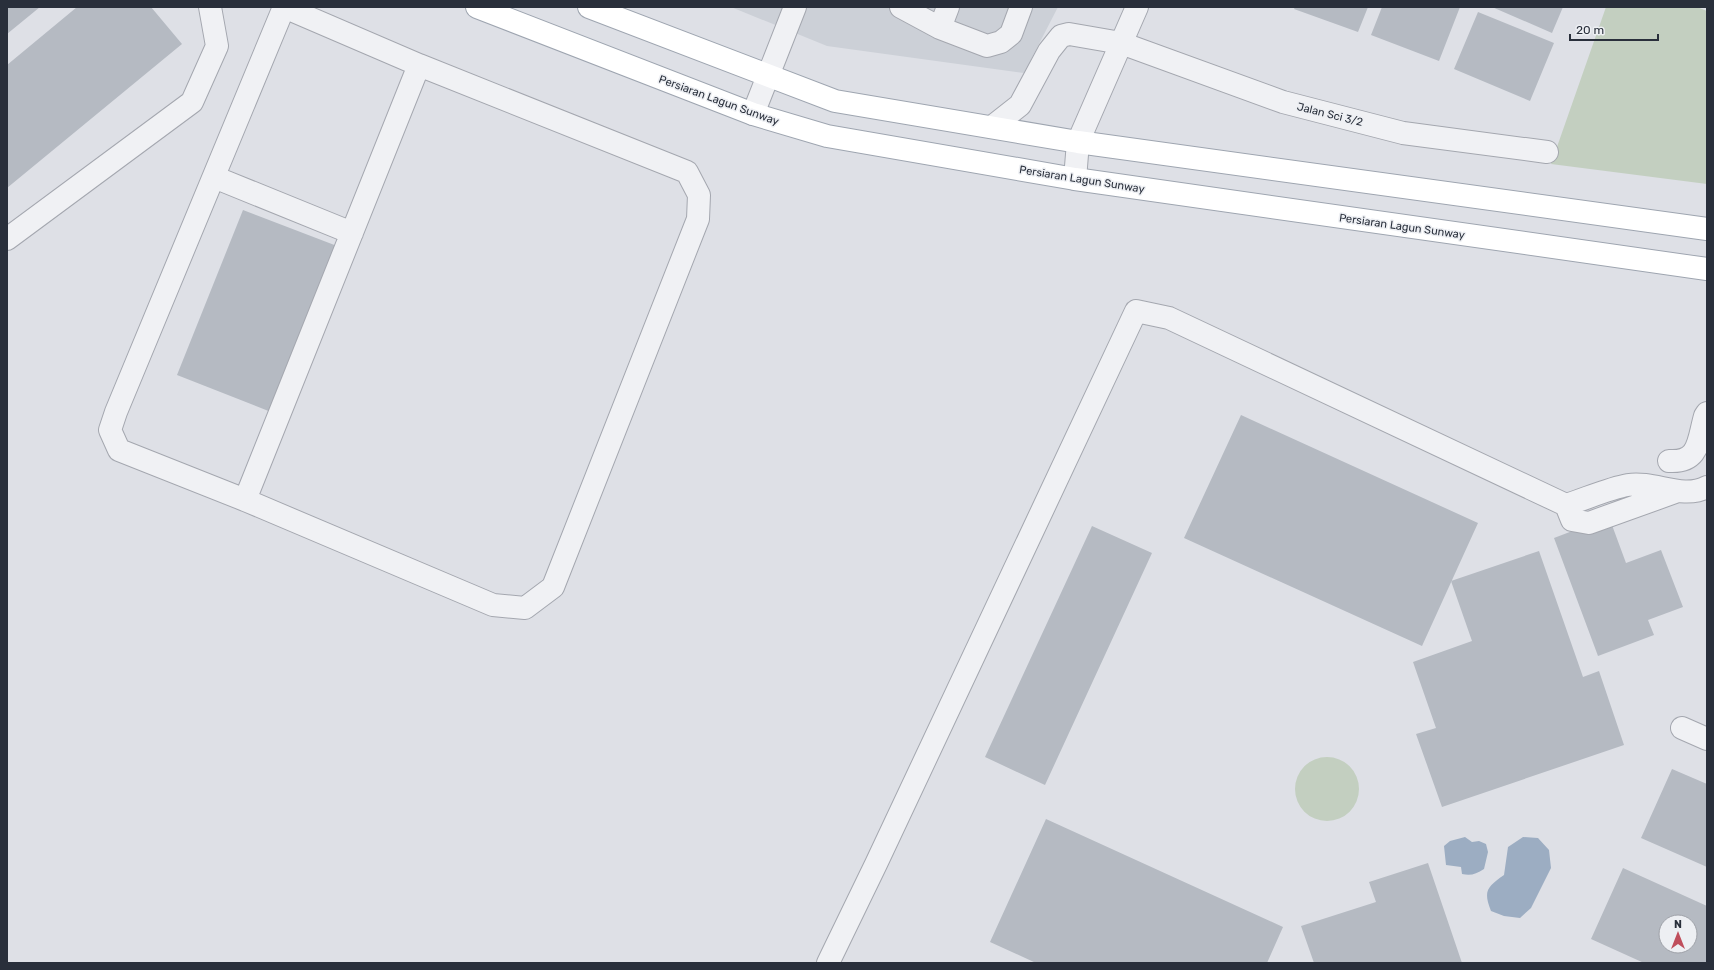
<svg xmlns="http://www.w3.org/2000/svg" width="1714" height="970" font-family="Rubik,sans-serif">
<rect width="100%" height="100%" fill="#dee0e6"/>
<path fill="#ccd0d7" d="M 731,7 L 1058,7 L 1024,73 L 827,46 Z"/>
<path fill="#c3cfc0" d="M 1606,7 L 1697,7 L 1707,11 L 1707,184 L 1551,164 Z
M1295 789a32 32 0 1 1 64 0a32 32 0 1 1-64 0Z"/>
<path fill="#9cadc2" d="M 1465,837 L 1472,842 L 1479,841 L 1486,844 L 1488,852 L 1484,869 C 1476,874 1471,876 1462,874 L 1461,867 L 1446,865 L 1444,846 L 1450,841 Z
M 1523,837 L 1538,838 L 1549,850 L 1551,868 L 1531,908 L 1520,918 L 1504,916 L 1491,911 C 1483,891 1487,887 1504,875 L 1508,847 Z"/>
<path fill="#b5bac2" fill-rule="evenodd" d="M 7,7 L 40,7 L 7,34 Z
M 77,7 L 151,7 L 182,44 L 7,188 L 7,65 Z
M 1295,7 L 1368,7 L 1358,32 L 1294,9 Z
M 1382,7 L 1460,7 L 1439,61 L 1371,35 Z
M 1492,7 L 1563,7 L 1552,33 Z
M 1478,12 L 1554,43 L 1530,101 L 1454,69 Z
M 243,210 L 337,246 L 271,412 L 177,375 Z
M 1241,415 L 1478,523 L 1422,646 L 1184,538 Z
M 1609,517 L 1626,563 L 1661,550 L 1683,607 L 1648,620 L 1654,635 L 1598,656 L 1554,538 Z
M 1092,526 L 1152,553 L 1045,785 L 985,757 Z
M 1539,551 L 1583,677 L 1599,671 L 1624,745 L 1442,807 L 1416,734 L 1436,728 L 1413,662 L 1472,641 L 1451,581 Z
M 1672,769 L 1707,784 L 1707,867 L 1641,838 Z
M 1046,819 L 1283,927 L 1267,963 L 1036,963 L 990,942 Z
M 1428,863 L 1462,963 L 1314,963 L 1301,926 L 1376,902 L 1369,882 Z
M 1623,868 L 1707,906 L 1707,963 L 1644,963 L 1591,939 ZM 1666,922 L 1690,922 L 1690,946 L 1666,946 Z"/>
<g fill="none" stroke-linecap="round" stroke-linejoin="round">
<g stroke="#a4a7af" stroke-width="24">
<path id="minor" d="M 284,7 L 419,65 L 687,172 L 699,195 L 698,219 L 553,587 L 525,608 L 493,605 L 245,500 L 119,450 L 110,430 L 116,412 L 284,7
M 901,7 L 940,28 L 987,46 L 1001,42 L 1011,34 L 1021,7
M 940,28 L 948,7
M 753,114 L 795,7
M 992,127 L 1020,105 L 1049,51 L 1061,36 L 1069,34 L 1121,43 L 1283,102 L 1403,133 L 1547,152
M 214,177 L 352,233
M 1075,179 L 1078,142 L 1137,7
M 7,239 L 192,102 L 217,46 L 210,7
M 1669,461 C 1700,463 1698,440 1705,416 L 1707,413
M 245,500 L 419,65
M 1566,505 C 1585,499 1610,488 1628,485 C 1655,481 1682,500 1707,487
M 1682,728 L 1707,739
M 828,963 L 876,864 L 1136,311 L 1169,318 L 1566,505 L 1572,520 L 1589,523 L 1678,491"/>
</g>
<g stroke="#9ea5b0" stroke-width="24">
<path id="major" d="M 477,7 L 753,114 L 827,136 L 1075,179 L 1707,269
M 589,7 L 835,101 L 1078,142 L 1707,229"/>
</g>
<use href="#minor" stroke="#f0f1f4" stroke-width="22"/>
<use href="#major" stroke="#fff" stroke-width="22"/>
</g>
<g text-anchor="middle" stroke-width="3" stroke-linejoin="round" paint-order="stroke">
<g font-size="11" fill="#292f3b" stroke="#edeff3">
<text transform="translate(719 100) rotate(20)" y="4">Persiaran Lagun Sunway</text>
<text transform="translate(1330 114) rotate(14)" y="4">Jalan Sci 3/2</text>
<text transform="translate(1082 179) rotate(9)" y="4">Persiaran Lagun Sunway</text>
<text transform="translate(1402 226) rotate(8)" y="4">Persiaran Lagun Sunway</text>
</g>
</g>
<rect width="1714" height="970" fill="none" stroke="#292f3b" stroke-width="16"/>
<g transform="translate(1678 934)"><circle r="19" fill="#edeff3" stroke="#9fa2a9"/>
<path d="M0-3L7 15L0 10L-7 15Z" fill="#bf4e5c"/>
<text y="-6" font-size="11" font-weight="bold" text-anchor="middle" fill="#292f3b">N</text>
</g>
<path d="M1570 34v6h88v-6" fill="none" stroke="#292f3b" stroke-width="2"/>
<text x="1576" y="34" font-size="12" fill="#292f3b" stroke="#edeff3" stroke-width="3" paint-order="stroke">20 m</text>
</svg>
